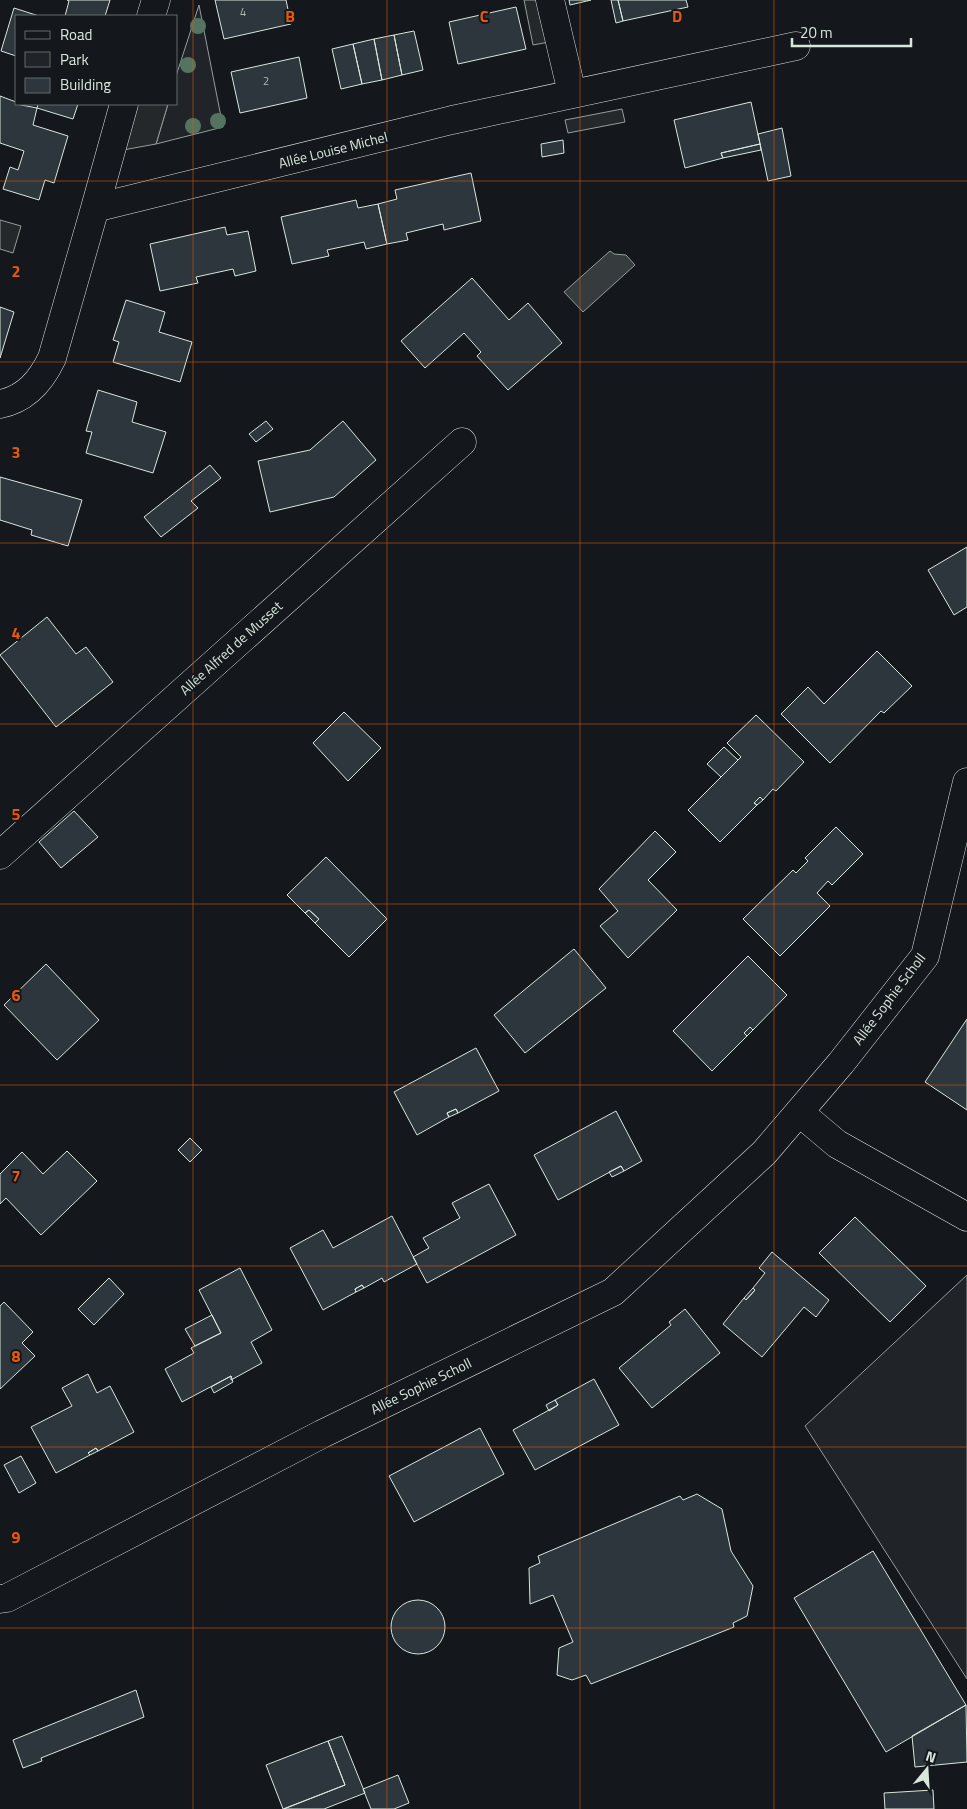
<svg xmlns="http://www.w3.org/2000/svg" width="967" height="1809" font-family="'Titillium Web',sans-serif">
<rect width="100%" height="100%" fill="#14181c"/>
<path fill="#202428" stroke="#939e99" d="M 199,5 L 223,127 L 156,144 L 168,104 L 176,104 L 176,76 Z
M 967,1275 L 967,1679 L 805,1426 Z"/>
<path fill="#24282b" stroke="#939e99" d="M 524,0 L 540,0 L 549,42 L 533,45 Z
M 138,104 L 168,104 L 156,144 L 123,150 Z
M 622,109 L 625,122 L 568,133 L 565,120 Z
M 0,220 L 21,226 L 13,253 L 0,249 Z"/>
<path fill="#363b3e" stroke="#939e99" d="M 610,251 L 614,254 L 626,255 L 635,265 L 583,312 L 564,292 Z"/>
<path fill="#2c363c" stroke="#d8e6dc" d="M 67,0 L 110,0 L 105,16 L 65,16 L 69,1 Z
M 215,0 L 286,0 L 291,24 L 224,39 Z
M 569,0 L 591,0 L 570,5 Z
M 611,0 L 618,0 L 623,21 L 616,23 Z
M 618,0 L 686,0 L 688,7 L 623,21 Z
M 516,7 L 526,49 L 458,64 L 449,22 Z
M 14,8 L 39,16 L 16,16 L 16,56 L 1,51 Z
M 414,31 L 423,70 L 402,75 L 394,35 Z
M 394,35 L 402,75 L 382,80 L 374,39 Z
M 374,39 L 382,80 L 362,84 L 353,44 Z
M 353,44 L 362,84 L 341,89 L 332,49 Z
M 299,57 L 307,98 L 240,113 L 231,72 Z
M 0,96 L 16,102 L 16,104 L 37,108 L 33,125 L 68,136 L 54,183 L 45,180 L 39,200 L 3,189 L 10,167 L 18,170 L 24,151 L 0,143 Z
M 751,102 L 760,144 L 721,153 L 723,158 L 685,168 L 674,120 Z
M 38,104 L 78,104 L 73,119 L 37,108 Z
M 782,128 L 791,176 L 768,181 L 758,134 Z
M 563,140 L 564,153 L 542,157 L 541,144 Z
M 760,144 L 761,150 L 723,158 L 721,153 Z
M 471,173 L 481,221 L 444,230 L 443,224 L 406,233 L 408,240 L 387,244 L 378,204 L 397,199 L 395,190 Z
M 356,200 L 358,208 L 378,204 L 387,244 L 366,249 L 364,242 L 327,250 L 329,256 L 292,264 L 281,217 Z
M 225,227 L 227,235 L 248,231 L 256,271 L 235,276 L 233,269 L 196,277 L 198,283 L 160,291 L 150,244 Z
M 472,278 L 509,320 L 528,303 L 562,343 L 508,390 L 477,356 L 481,352 L 464,333 L 425,368 L 401,341 Z
M 126,300 L 165,312 L 159,332 L 192,342 L 180,382 L 113,362 L 119,342 L 113,340 Z
M 0,307 L 14,312 L 0,358 Z
M 98,390 L 137,402 L 132,422 L 166,432 L 153,473 L 86,453 L 92,432 L 86,431 Z
M 266,421 L 273,429 L 256,442 L 249,434 Z
M 343,421 L 376,460 L 334,497 L 270,512 L 258,461 L 310,450 Z
M 210,465 L 221,478 L 191,501 L 198,508 L 161,537 L 144,517 Z
M 0,477 L 82,500 L 68,546 L 31,535 L 32,530 L 0,520 Z
M 967,547 L 967,607 L 954,615 L 928,570 Z
M 47,617 L 76,654 L 86,647 L 113,682 L 56,727 L 0,655 Z
M 877,651 L 912,686 L 884,713 L 881,711 L 830,763 L 781,714 L 808,687 L 824,704 Z
M 344,712 L 381,748 L 348,781 L 313,743 Z
M 756,715 L 804,762 L 776,791 L 773,789 L 763,800 L 760,797 L 754,803 L 757,805 L 720,842 L 688,810 L 741,757 L 727,743 Z
M 724,747 L 738,760 L 721,777 L 707,764 Z
M 760,797 L 763,800 L 757,805 L 754,803 Z
M 74,811 L 98,837 L 61,868 L 39,842 Z
M 836,827 L 863,854 L 832,885 L 828,881 L 817,893 L 830,906 L 780,956 L 743,919 L 793,870 L 796,873 L 808,861 L 805,858 Z
M 655,831 L 676,852 L 648,880 L 677,910 L 628,958 L 600,926 L 618,911 L 599,889 Z
M 326,857 L 387,919 L 349,957 L 315,923 L 319,919 L 309,910 L 305,913 L 287,895 Z
M 309,910 L 319,919 L 315,923 L 305,913 Z
M 574,949 L 606,988 L 525,1053 L 494,1015 Z
M 748,956 L 787,995 L 753,1030 L 750,1027 L 744,1033 L 747,1036 L 712,1071 L 673,1031 Z
M 46,964 L 99,1020 L 57,1060 L 4,1005 Z
M 967,1019 L 967,1110 L 925,1082 Z
M 750,1027 L 753,1030 L 747,1036 L 744,1033 Z
M 476,1048 L 499,1091 L 458,1113 L 456,1109 L 447,1113 L 449,1117 L 417,1135 L 394,1092 Z
M 456,1109 L 458,1113 L 449,1117 L 447,1113 Z
M 616,1111 L 642,1161 L 624,1171 L 621,1166 L 558,1200 L 534,1155 Z
M 190,1138 L 202,1150 L 190,1162 L 178,1150 Z
M 67,1151 L 97,1181 L 41,1235 L 6,1198 L 0,1204 L 0,1174 L 22,1152 L 43,1174 Z
M 621,1166 L 624,1171 L 612,1177 L 609,1172 Z
M 489,1184 L 516,1235 L 427,1283 L 413,1257 L 429,1248 L 423,1238 L 460,1218 L 452,1203 Z
M 392,1216 L 417,1264 L 384,1282 L 382,1278 L 364,1288 L 362,1285 L 355,1289 L 356,1292 L 323,1310 L 290,1248 L 323,1230 L 333,1248 Z
M 855,1217 L 926,1286 L 890,1322 L 819,1253 Z
M 772,1252 L 829,1300 L 816,1317 L 804,1307 L 762,1357 L 723,1324 L 744,1298 L 746,1300 L 755,1290 L 753,1288 L 765,1273 L 759,1268 Z
M 240,1268 L 272,1330 L 251,1342 L 262,1363 L 231,1380 L 231,1376 L 182,1402 L 165,1369 L 194,1353 L 191,1348 L 221,1333 L 199,1290 Z
M 109,1278 L 124,1294 L 94,1325 L 78,1309 Z
M 362,1285 L 364,1288 L 356,1292 L 355,1289 Z
M 753,1288 L 755,1290 L 746,1300 L 744,1298 Z
M 4,1302 L 33,1332 L 22,1343 L 35,1356 L 0,1389 L 0,1306 Z
M 685,1309 L 720,1353 L 652,1408 L 619,1368 L 671,1325 L 669,1322 Z
M 212,1315 L 221,1333 L 195,1346 L 185,1329 Z
M 88,1374 L 97,1393 L 110,1386 L 134,1432 L 98,1451 L 96,1448 L 88,1453 L 90,1455 L 56,1473 L 31,1427 L 72,1406 L 62,1388 Z
M 231,1376 L 233,1382 L 214,1393 L 211,1387 Z
M 594,1379 L 619,1425 L 535,1470 L 513,1430 L 558,1405 L 555,1400 Z
M 555,1400 L 558,1405 L 549,1411 L 546,1405 Z
M 480,1428 L 504,1474 L 414,1522 L 389,1476 Z
M 96,1448 L 98,1451 L 90,1455 L 88,1453 Z
M 21,1456 L 36,1483 L 19,1493 L 4,1465 Z
M 697,1494 L 722,1509 L 731,1551 L 753,1586 L 747,1616 L 733,1623 L 734,1627 L 591,1684 L 586,1675 L 572,1680 L 557,1675 L 559,1648 L 573,1642 L 553,1595 L 530,1604 L 529,1568 L 540,1563 L 538,1556 L 680,1496 L 683,1500 Z
M 873,1551 L 966,1705 L 886,1752 L 794,1598 Z
M391 1627a27 27 0 1 1 54 0a27 27 0 1 1-54 0Z
M 136,1690 L 144,1717 L 41,1758 L 42,1761 L 23,1768 L 13,1740 Z
M 966,1705 L 967,1762 L 915,1767 L 912,1736 Z
M 342,1736 L 365,1793 L 324,1809 L 284,1809 L 345,1785 L 328,1741 Z
M 328,1741 L 345,1785 L 283,1809 L 266,1765 Z
M 398,1775 L 409,1803 L 394,1809 L 371,1809 L 363,1789 Z
M 933,1790 L 934,1809 L 885,1809 L 884,1793 Z"/>
<g fill="none" stroke-linecap="round" stroke-linejoin="round">
<g stroke="#d8e6dc" stroke-width="29">
<path id="minor" d="M 550,0 L 572,93
M 151,16 L 156,0
M 95,208 L 124,104
M 0,404 C 26,399 41,381 52,358 L 95,208 L 452,120 L 796,46
M 0,855 L 462,442
M 799,1112 L 837,1144 L 967,1217
M 0,1599 L 7,1598 L 322,1434 L 613,1292 L 764,1153 L 841,1063 L 925,956 L 967,782"/>
</g>
<use href="#minor" stroke="#14181c" stroke-width="28"/>
</g>
<g fill="#55745f">
<circle cx="198" cy="26" r="8"/>
<circle cx="188" cy="65" r="8"/>
<circle cx="218" cy="121" r="8"/>
<circle cx="193" cy="126" r="8"/>
</g>
<path fill="none" stroke="#e8590c" stroke-width="1" stroke-opacity="0.55" d="M 193,0 L 193,1809M 387,0 L 387,1809M 580,0 L 580,1809M 774,0 L 774,1809M 0,181 L 967,181M 0,362 L 967,362M 0,543 L 967,543M 0,724 L 967,724M 0,904 L 967,904M 0,1085 L 967,1085M 0,1266 L 967,1266M 0,1447 L 967,1447M 0,1628 L 967,1628"/>
<g text-anchor="middle" stroke-width="4" stroke-linejoin="round" paint-order="stroke">
<g font-size="11" fill="#adbab4">
<text x="243" y="16">4</text>
<text x="266" y="85">2</text>
</g>
<g font-size="14" fill="#d8e6dc" stroke="#14181c">
<text transform="translate(333 150) rotate(-14)" y="5">Allée Louise Michel</text>
<text transform="translate(231 648) rotate(-42)" y="5">Allée Alfred de Musset</text>
<text transform="translate(889 999) rotate(-53)" y="5">Allée Sophie Scholl</text>
<text transform="translate(421 1386) rotate(-26)" y="5">Allée Sophie Scholl</text>
</g>
</g>
<g font-size="16" text-anchor="middle" font-weight="bold" fill="#e8590c" stroke="#14181c" stroke-width="4" stroke-linejoin="round" paint-order="stroke">
<text x="290" y="22">B</text>
<text x="484" y="22">C</text>
<text x="677" y="22">D</text>
<text x="16" y="277">2</text>
<text x="16" y="458">3</text>
<text x="16" y="639">4</text>
<text x="16" y="820">5</text>
<text x="16" y="1001">6</text>
<text x="16" y="1182">7</text>
<text x="16" y="1362">8</text>
<text x="16" y="1543">9</text>
</g>
<rect x="15" y="15" width="162" height="90" fill="#14181c" stroke="#626a69"/>
<rect x="25" y="31" width="25" height="8" fill="#14181c" stroke="#626a69"/>
<text x="60" y="40" font-size="15" fill="#d8e6dc">Road</text>
<rect x="25" y="52" width="25" height="15" fill="#202428" stroke="#626a69"/>
<text x="60" y="65" font-size="15" fill="#d8e6dc">Park</text>
<rect x="25" y="78" width="25" height="15" fill="#2c363c" stroke="#626a69"/>
<text x="60" y="90" font-size="15" fill="#d8e6dc">Building</text>
<g transform="translate(927 1769) rotate(18)" stroke="#14181c" stroke-width="4" paint-order="stroke">
<path d="M0-4L9 19L0 12L-9 19Z" fill="#d8e6dc"/>
<text y="-8" font-size="14" font-weight="bold" text-anchor="middle" fill="#d8e6dc">N</text>
</g>
<path d="M792 38v8h119v-8" fill="none" stroke="#d8e6dc" stroke-width="2.5"/>
<text x="800" y="38" font-size="15" fill="#d8e6dc" stroke="#14181c" stroke-width="4" paint-order="stroke">20 m</text>
</svg>
